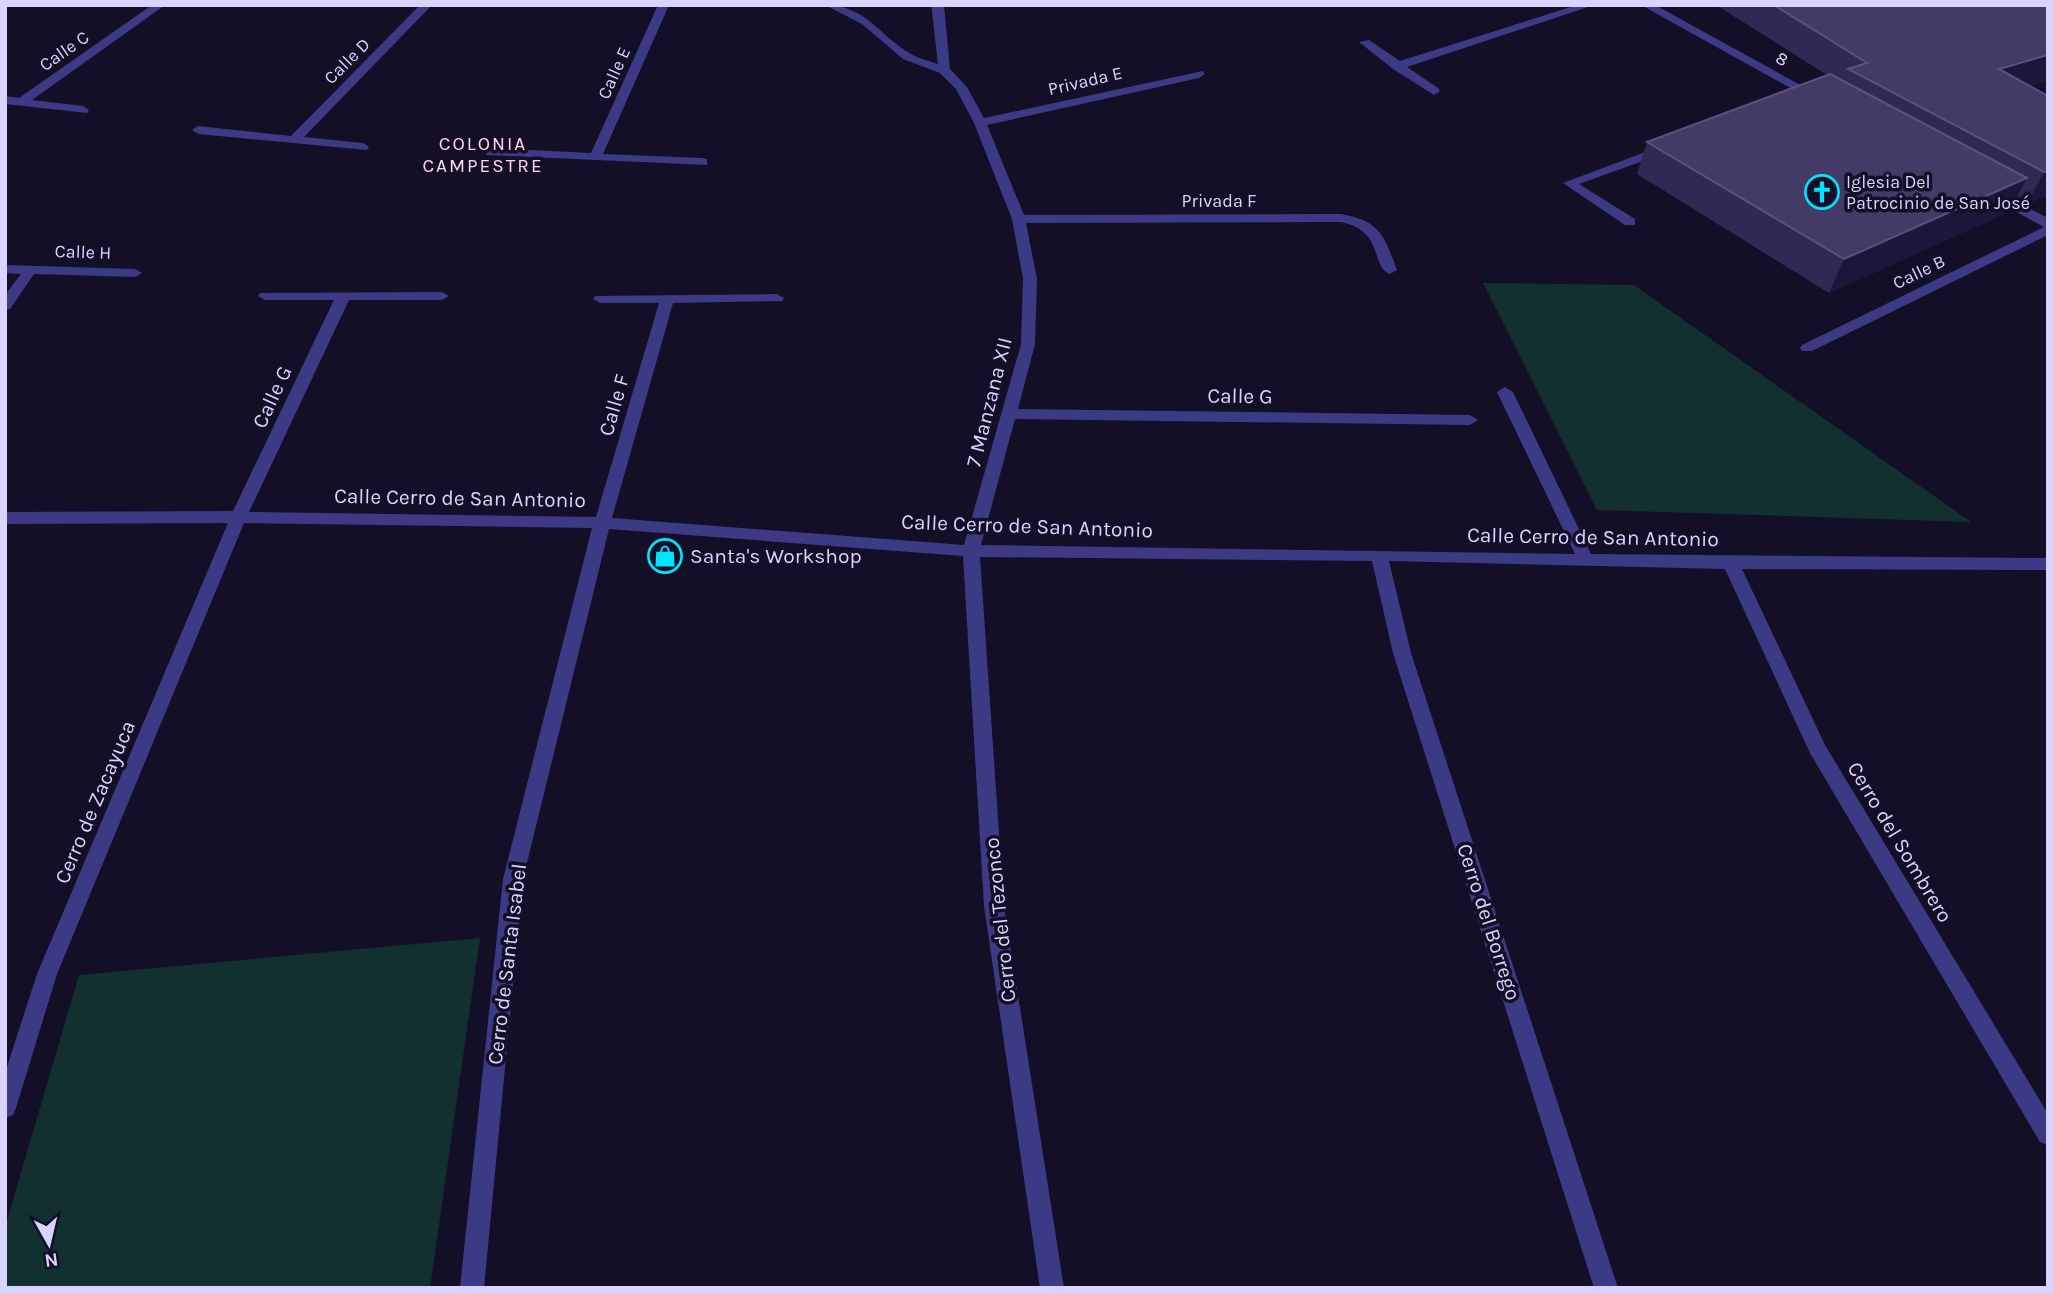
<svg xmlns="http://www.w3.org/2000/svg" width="2053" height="1293" font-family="Karla,sans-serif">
<rect width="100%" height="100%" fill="#130f26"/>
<path fill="#12302f" d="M 1483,283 L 1634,285 L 1971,522 L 1597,510 Z
M 480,938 L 430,1288 L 5,1288 L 5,1227 L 79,975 Z"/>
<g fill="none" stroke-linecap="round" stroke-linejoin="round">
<path fill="#3d3a85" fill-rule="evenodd" d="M 152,5 L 165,5 L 32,100 L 83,106 L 89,110 L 87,113 L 5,104 L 5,96 L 19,98 Z
M 420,5 L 432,5 L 304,137 L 363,143 L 369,147 L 367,150 L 198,134 L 192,130 L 198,126 L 291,136 Z
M 658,5 L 669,5 L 603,154 L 702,158 L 707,159 L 707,165 L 486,155 L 486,149 L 490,148 L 591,153 Z
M 825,5 C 866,5 879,36 911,54 C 919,59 930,61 938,64 L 932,12 L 932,5 L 944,5 L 950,69 L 967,87 L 984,118 L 1203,71 L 1205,74 L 1199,78 L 987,125 L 1024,215 L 1341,214 C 1380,221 1384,235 1397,270 L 1390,274 C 1370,267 1385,231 1341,222 L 1026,223 L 1037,279 L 1035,344 L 1018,409 L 1470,415 L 1478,420 L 1470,425 L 1015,419 L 981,545 L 1575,554 L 1497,392 L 1505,387 L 1513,392 L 1591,554 L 2048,558 L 2048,570 L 1742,569 L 1825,745 L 2048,1114 L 2048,1145 L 2040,1142 L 1810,753 L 1725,569 L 1389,561 L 1411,653 L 1618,1288 L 1594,1288 L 1393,653 L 1372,561 L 980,557 L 1004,906 L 1064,1288 L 1040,1288 L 984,906 L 963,556 L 609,529 L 523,879 L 484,1288 L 460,1288 L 503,879 L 592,528 L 244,523 L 57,974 L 16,1108 L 13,1115 L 5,1118 L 5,1073 L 37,974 L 228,523 L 5,524 L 5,512 L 233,511 L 334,300 L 265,300 L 258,296 L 260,293 L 442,292 L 449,296 L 442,300 L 349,300 L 249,512 L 596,517 L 659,303 L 600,303 L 593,299 L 595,296 L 777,294 L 784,298 L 782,301 L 673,303 L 612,518 L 964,545 L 1021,344 L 1023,279 L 1012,219 L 974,123 L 956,89 L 940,73 L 903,59 L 862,24 Z
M 1577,5 L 1594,5 L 1407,67 L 1438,88 L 1440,91 L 1434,95 L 1393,69 L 1359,42 L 1369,40 L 1400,61 Z
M 1641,5 L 1655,5 L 1822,97 L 1812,100 Z
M 1664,145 L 1670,149 L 1668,152 L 1579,184 L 1635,219 L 1635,225 L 1625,225 L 1563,183 Z
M 1994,190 L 2048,218 L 2048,235 L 1812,351 L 1802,351 L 1800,348 L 1802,345 L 2044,227 L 1989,197 L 1987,194 Z
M 5,265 L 135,269 L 142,273 L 135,277 L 34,274 L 10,309 L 5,310 L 5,295 L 21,274 L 5,273 Z"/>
</g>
<path fill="#312854" d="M 1716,5 L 2048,5 L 2048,81 L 2030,86 L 2048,195 L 2027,204 L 2017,198 L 2010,211 L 1829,293 L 1637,174 L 1647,142 L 1827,75 Z"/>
<path fill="#1d163a" d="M 2048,55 L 2048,81 L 1985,99 L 1999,69 Z
M 2048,171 L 2048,195 L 2027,204 L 2044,172 Z
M 2027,178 L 2010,211 L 1829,293 L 1844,259 Z"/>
<path fill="#433a66" stroke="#5a527e" stroke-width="2" d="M 1774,5 L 2048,5 L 2048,55 L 1999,69 L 2048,96 L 2048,171 L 2044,172 L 1848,69 L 1867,63 Z
M 1830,74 L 2027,178 L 1844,259 L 1647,142 Z"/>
<defs>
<g id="church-ring" transform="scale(1.75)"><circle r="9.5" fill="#130f26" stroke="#00e5ff" stroke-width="1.5"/><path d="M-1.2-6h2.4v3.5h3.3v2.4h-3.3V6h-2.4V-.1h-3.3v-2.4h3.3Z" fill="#00e5ff"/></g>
<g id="shop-ring" transform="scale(1.75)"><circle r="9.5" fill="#130f26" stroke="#00e5ff" stroke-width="1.5"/><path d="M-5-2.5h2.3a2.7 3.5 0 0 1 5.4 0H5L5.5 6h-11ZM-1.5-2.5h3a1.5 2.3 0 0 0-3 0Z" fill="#00e5ff"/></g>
</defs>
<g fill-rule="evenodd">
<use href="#church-ring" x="1822" y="192"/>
<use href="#shop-ring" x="665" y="556"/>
</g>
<g text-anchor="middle" stroke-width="7" stroke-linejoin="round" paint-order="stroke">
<g font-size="18" fill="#d9d4ff" stroke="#130f26">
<text transform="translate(64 51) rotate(-35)" y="6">Calle C</text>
<text transform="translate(1782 59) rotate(29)" y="6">8</text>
<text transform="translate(347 61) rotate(-45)" y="6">Calle D</text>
<text transform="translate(614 73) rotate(-66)" y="6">Calle E</text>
<text transform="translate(1085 81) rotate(-13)" y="6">Privada E</text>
<text x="1219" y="207">Privada F</text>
<text transform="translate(83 252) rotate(2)" y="6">Calle H</text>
<text transform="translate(1919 272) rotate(-26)" y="6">Calle B</text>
</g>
<g font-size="18" fill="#d9d4ff" stroke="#130f26" text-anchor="start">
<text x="1846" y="188">Iglesia Del<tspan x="1846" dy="21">Patrocinio de San José</tspan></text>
</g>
<g font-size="19" letter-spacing="2" fill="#ffd6f0" stroke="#130f26">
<text x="483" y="150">COLONIA<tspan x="483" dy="22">CAMPESTRE</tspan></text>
</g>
<g font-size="21" fill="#d9d4ff" stroke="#130f26">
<text transform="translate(1240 396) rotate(1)" y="7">Calle G</text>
<text transform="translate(272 397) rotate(-65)" y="7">Calle G</text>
<text transform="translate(989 402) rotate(-76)" y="7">7 Manzana XII</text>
<text transform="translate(614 405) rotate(-74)" y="7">Calle F</text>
<text transform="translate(460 498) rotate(1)" y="7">Calle Cerro de San Antonio</text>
<text transform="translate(1027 526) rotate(2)" y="7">Calle Cerro de San Antonio</text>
<text transform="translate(1593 537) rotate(1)" y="7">Calle Cerro de San Antonio</text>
<text transform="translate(95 802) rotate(-67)" y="7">Cerro de Zacayuca</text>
<text transform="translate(1900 842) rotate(59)" y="7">Cerro del Sombrero</text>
<text transform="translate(1000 920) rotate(-96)" y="7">Cerro del Tezonco</text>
<text transform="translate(1489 922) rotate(72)" y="7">Cerro del Borrego</text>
<text transform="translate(507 964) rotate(-83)" y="7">Cerro de Santa Isabel</text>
</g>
<g font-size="21" fill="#d9d4ff" stroke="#130f26" text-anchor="start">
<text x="690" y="563">Santa's Workshop</text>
</g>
</g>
<rect width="2053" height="1293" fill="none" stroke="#d9d4ff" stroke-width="14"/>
<g transform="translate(49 1244) rotate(172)" stroke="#130f26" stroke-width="5" paint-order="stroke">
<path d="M0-5L12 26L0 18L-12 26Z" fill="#d9d4ff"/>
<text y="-10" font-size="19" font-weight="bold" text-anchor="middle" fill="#d9d4ff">N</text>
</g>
</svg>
